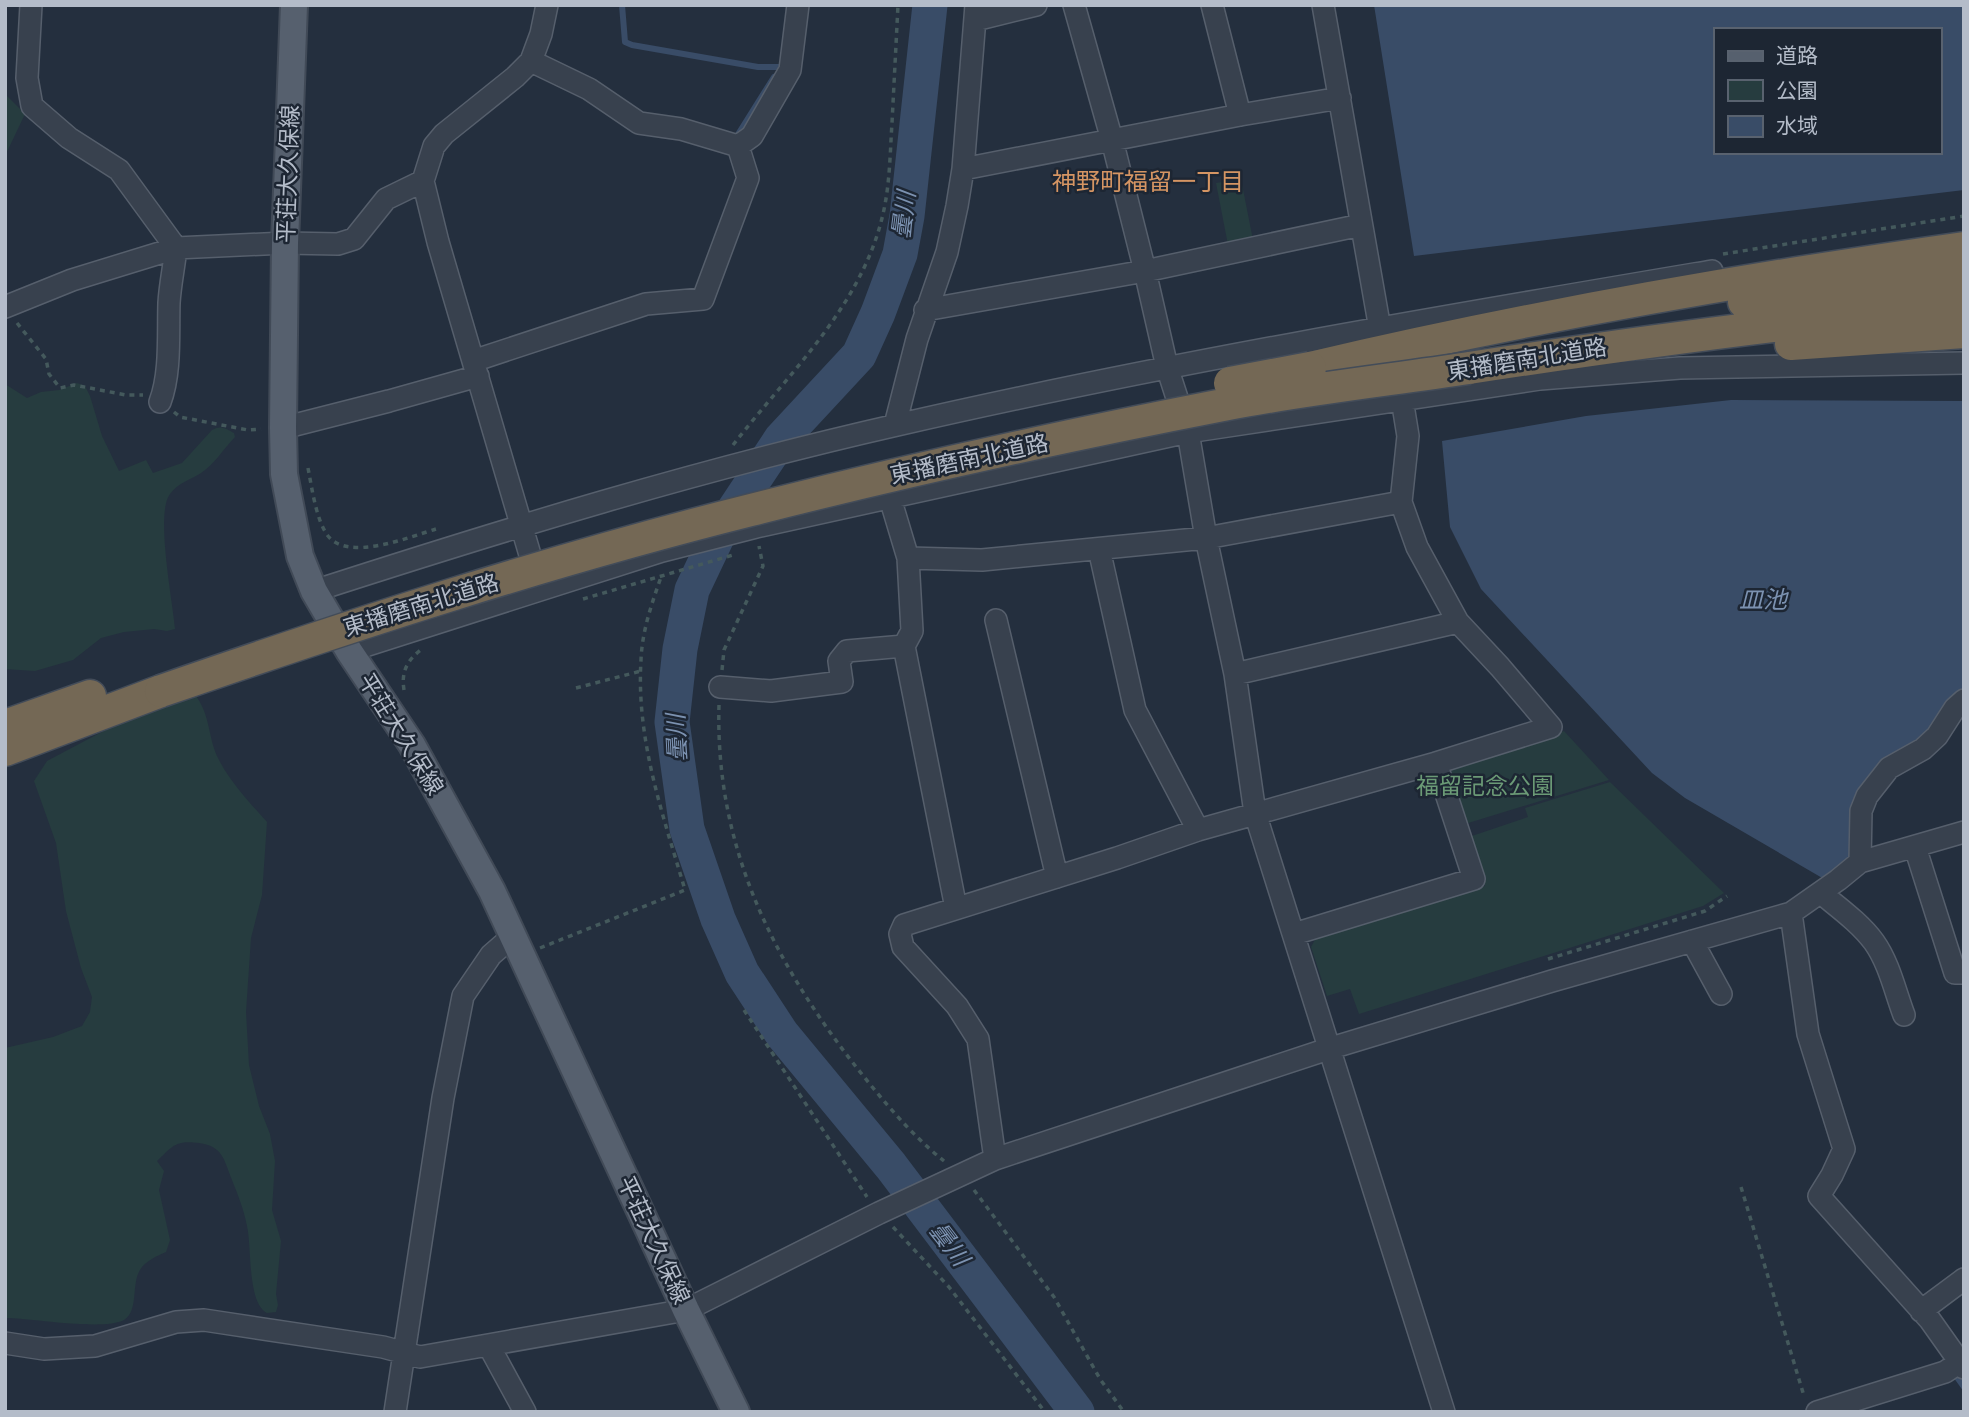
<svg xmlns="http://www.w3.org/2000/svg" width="1969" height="1417" font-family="Inter,'Noto Sans JP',sans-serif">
<rect width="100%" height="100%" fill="#242f3e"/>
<path fill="#263c3f" d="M 5,94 L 25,114 L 5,156 Z
M 1241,179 L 1253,240 L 1228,245 L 1216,183 Z
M 77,383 L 85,386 L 90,396 L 102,436 L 119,471 L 146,460 L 153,473 L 182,463 L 212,430 C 221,425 225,428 234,433 L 235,437 C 224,448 214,465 201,473 C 190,480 178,483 170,494 C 155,513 173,602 175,629 L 167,631 L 154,629 L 124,632 L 101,638 L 73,660 L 35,671 L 5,669 L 5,384 L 27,398 L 41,392 L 59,390 Z
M 194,693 C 212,717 207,737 219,760 C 231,783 250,803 267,822 L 262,895 L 251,938 L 246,1012 L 249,1065 L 259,1106 L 270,1134 L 275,1161 L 272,1210 L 281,1241 L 276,1294 L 278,1305 L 276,1312 L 267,1313 C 247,1303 252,1248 247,1226 C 244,1210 238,1195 232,1180 C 224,1160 223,1146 199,1143 C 175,1140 173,1146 157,1161 L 164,1171 L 159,1190 L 170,1240 L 166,1252 C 157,1256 145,1261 140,1270 C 131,1284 139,1311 124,1320 C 103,1331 31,1318 5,1318 L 5,1048 L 53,1037 L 82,1026 L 90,1012 L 92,997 L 81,968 L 66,911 L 56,843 L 34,781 L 47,761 L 113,726 Z
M 1564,731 L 1609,780 L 1465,824 L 1448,775 L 1452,764 Z
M 1610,782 L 1724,893 L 1703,906 L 1359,1014 L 1350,989 L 1327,996 L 1311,947 L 1316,938 L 1485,886 L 1469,837 L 1528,817 L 1525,808 Z"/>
<path fill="#394c67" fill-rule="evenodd" d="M 1374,5 L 1964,5 L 1964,190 L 1414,256 ZM 1715,30 L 1939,30 L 1939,152 L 1715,152 Z
M 1731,400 L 1964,401 L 1964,693 L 1926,735 L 1885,759 L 1853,855 L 1824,879 L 1685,798 L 1652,773 L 1481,589 L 1450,527 L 1442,441 L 1586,416 Z"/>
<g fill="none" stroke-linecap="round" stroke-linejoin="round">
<path stroke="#394c67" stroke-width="6" d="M 622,5 L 625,42 L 632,45 L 758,67 L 780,67
M 737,136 L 774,77
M 1954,1373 L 1964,1387"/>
<path stroke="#394c67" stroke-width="35" d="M 930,5 L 907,216 L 900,254 L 878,313 L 859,355 L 781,439 L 720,531 L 692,590 L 680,649 L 672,722 L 687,829 L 718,919 L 742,973 L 782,1034 L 891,1166 L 1077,1412"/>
<g stroke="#565f6c" stroke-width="24">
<path id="minor" d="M 31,5 L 27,78 L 32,106 L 69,138 L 119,170 L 176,248 C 174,267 170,285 169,303 C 168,335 171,373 160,402
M 1074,5 L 1112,140 L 1145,271 L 1167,367 L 1188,432 L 1206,538 L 1235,674 L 1255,813 L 1444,1412
M 1212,5 L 1240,115
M 1323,5 L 1380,329
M 975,20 L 1036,5
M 531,61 L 589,89 L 639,123 L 681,129 L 738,146
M 963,169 L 1240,115 L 1340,98
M 5,307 L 72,280 L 176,248 L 285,243 L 338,244 L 354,239 L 386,199 L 423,181
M 925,310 L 1145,271 L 1361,225
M 473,361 L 646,304 L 703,299 L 748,178 L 738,146 L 752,136 L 790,70 L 798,5
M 895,425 L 917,339 L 947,252 L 957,206 L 963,169 L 976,5
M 283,428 L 389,401 L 478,376
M 890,498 L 908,558 L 912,631 L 904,646 L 956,908
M 1099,549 L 1135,710 L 1198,830
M 908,558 L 982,560 L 1206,538 L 1401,502
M 538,582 L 438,242 L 423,181 L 434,146 L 444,134 L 515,77 L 531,61 L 541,34 L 547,5
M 314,591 C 506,529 699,470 897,425 C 1166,363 1440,317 1712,271
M 996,620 L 1057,877
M 349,651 L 662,551 L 756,527 L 1188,432 L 1540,379 L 1680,368 L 1964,363
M 1235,674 L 1458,622
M 720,687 L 771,691 L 842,682 L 839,661 L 847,651 L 904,646
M 1915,847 L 1955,973 L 1964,973
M 1860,862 L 1861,811 L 1867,796 L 1889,768 L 1923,749 L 1937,736 L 1955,708 L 1964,700
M 1821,893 C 1839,908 1860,923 1874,942 C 1889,963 1895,991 1904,1015
M 1791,913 L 1808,1034 L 1844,1149 L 1832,1175 L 1819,1196 L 1930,1320 L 1964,1368
M 1294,934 L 1474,879 L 1436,763
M 1692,941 L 1721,994
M 995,1159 L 978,1039 L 957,1006 L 903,947 L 900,934 L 904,925 L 1117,858 L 1198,830 L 1436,763 L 1551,727 L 1500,667 L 1458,622 L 1417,547 L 1401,502 L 1408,436 L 1402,399
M 1921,1311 L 1964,1279
M 5,1343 L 44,1349 L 95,1346 L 176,1322 L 204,1320 L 383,1347 L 420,1357 L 686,1310 L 879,1213 L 995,1159 L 1328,1049 L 1552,981 L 1791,913 L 1838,880 L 1860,862 L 1964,832
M 489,1346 L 525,1412
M 395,1412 L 443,1098 L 463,996 L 491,955 L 514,935
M 1817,1412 L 1945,1372 L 1960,1362"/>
</g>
<g stroke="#414a57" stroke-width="30">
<path id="major" d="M 294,5 L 285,243 L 283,428 L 284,474 L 300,556 L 314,591 L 349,651 L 412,745 L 492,891 L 686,1310 L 736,1412"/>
</g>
<g stroke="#434c59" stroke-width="35">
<path id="highway" d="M 1744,302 L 1876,285 L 1964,278
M 1791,344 L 1964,332
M 1310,368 C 1526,317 1744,279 1964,248
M 1469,368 C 1633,343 1798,320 1964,306
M 5,726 L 90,696
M 5,750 L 161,691"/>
</g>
<path stroke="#44595c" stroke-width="3.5" stroke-dasharray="5 5" stroke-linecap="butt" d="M 1723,254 L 1964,216
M 17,323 L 46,359 L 49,374 L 60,388 L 74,385 L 126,395 L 143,395
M 174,412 L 180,417 L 248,430 L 261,429
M 733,445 C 788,374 862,306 883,214 C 890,184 890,153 892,123 C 894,84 896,45 898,5
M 308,468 C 312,488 316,520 328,536 C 349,562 409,537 436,529
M 583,599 L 733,555
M 722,670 L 724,650 L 763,566 L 759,546
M 576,688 L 641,671
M 404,690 C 401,672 407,660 422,649
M 719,705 C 715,843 770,956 853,1063 C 880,1097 909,1133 944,1161
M 540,948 L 685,890 C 663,815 636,740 641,660 C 642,631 652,603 661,577
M 1548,959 L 1705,911 L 1727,896
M 744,1010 L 867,1197
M 1741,1187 L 1804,1396
M 974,1190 L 1054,1297 L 1100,1379 L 1124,1412
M 893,1227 L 949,1287 L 1045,1412"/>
<use href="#minor" stroke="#38414e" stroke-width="21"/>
<use href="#major" stroke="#56606e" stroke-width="26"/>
<use href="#highway" stroke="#746855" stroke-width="32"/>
<g stroke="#434c59" stroke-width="35" stroke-linecap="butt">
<path id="highway-bridge" d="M 1230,383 L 1310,368
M 161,691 C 355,624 551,560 751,510 C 908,470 1068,435 1228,404 C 1307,389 1389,380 1469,368"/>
</g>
<use href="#highway-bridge" stroke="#746855" stroke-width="32"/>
</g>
<g text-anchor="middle" stroke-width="5" stroke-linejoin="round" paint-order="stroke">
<g font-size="23" fill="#b4bcc9" stroke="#1d2633">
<text transform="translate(288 174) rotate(-88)" y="8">平荘大久保線</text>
<text transform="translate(1527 359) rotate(-9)" y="8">東播磨南北道路</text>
<text transform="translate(969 459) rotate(-12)" y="8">東播磨南北道路</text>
<text transform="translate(421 605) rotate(-17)" y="8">東播磨南北道路</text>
<text transform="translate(401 734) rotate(58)" y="8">平荘大久保線</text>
<text transform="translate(654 1240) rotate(65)" y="8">平荘大久保線</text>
</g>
<g font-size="23" fill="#6b9a76" stroke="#1d2633">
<text x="1485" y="794">福留記念公園</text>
</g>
<g font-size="24" fill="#d59563" stroke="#1d2633">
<text x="1148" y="190">神野町福留一丁目</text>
</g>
<g font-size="24" font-style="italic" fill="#7c92b1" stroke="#1d2633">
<text transform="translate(904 215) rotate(-83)" y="8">曇川</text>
<text x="1763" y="608">皿池</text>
<text transform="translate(677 738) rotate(-93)" y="8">曇川</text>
<text transform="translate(949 1244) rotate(53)" y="8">曇川</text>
</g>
</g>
<rect width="1969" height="1417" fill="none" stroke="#b4bcc9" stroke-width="14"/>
<rect x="1714" y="28" width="228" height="126" fill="#1d2633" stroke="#59626f" stroke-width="2"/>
<rect x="1728" y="51" width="35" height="10" fill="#56606e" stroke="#59626f" stroke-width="2"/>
<text x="1776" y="63" font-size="21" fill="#b4bcc9">道路</text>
<rect x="1728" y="80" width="35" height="21" fill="#263c3f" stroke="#59626f" stroke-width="2"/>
<text x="1776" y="98" font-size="21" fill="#b4bcc9">公園</text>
<rect x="1728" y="116" width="35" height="21" fill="#394c67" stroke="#59626f" stroke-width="2"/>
<text x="1776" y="133" font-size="21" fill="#b4bcc9">水域</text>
</svg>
